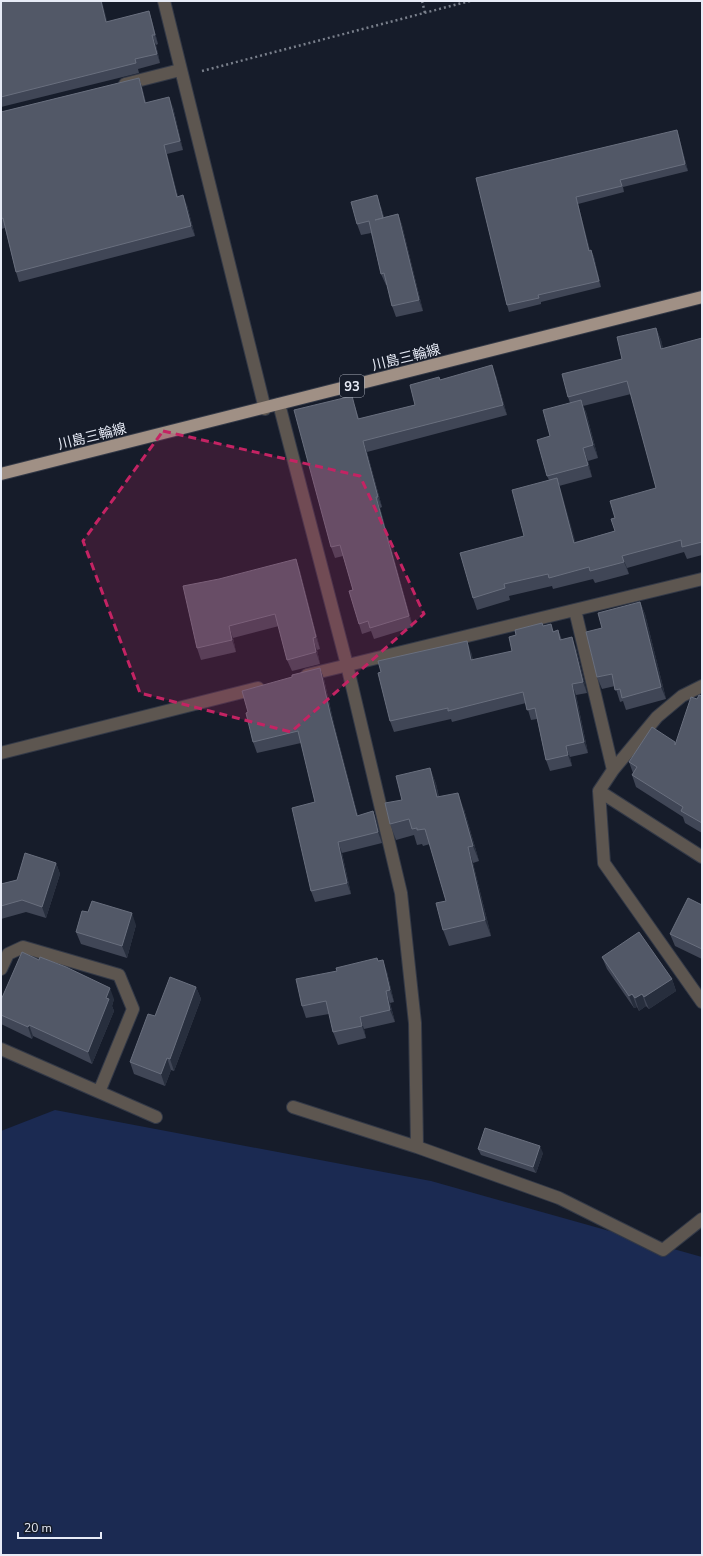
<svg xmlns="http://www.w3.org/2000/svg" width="703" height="1556" font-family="'Nunito Sans','Noto Sans JP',sans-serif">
<rect width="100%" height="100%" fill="#161c2a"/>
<path fill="#1b2a52" d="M 55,1110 L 431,1181 L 702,1257 L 702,1555 L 1,1555 L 1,1131 Z"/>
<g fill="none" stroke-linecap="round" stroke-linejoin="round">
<g stroke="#333947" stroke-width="14">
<path id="minor" d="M 164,1 L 265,409
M 125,84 L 180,70
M 279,404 L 347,665 L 401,893 L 415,1023 L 417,1147
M 575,610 L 613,770
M 307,675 L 702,579
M 702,686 L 682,696 L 657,717 L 613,770 L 599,791 L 604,863 L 702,1002
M 1,753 L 258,688
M 599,791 L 702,857
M 1,969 L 8,954 L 23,947 L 119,975 L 133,1009 L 99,1092
M 1,1049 L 156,1117
M 293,1107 L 417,1147 L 559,1198 L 663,1250 L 702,1219"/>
</g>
<g stroke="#333947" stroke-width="14">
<path id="major" d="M 1,474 L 702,297"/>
</g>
<path stroke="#797f8b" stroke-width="2.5" stroke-dasharray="2 3" stroke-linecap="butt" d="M 422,1 L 425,13
M 202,71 L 470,1"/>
<use href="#minor" stroke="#5d5650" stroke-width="12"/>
<use href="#major" stroke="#a09085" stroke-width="12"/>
</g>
<path fill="#404656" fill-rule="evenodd" d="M 1,1 L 107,22 L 149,11 L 152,21 L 158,44 L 156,45 L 160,63 L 138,69 L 139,73 L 1,107 Z
M 139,78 L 142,87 L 146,103 L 173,107 L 183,150 L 167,154 L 178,197 L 187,205 L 195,236 L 19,282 L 16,272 L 5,228 L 1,229 L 1,112 Z
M 679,137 L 688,171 L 623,187 L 624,192 L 578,204 L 590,251 L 591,250 L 594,257 L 601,287 L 541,302 L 541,304 L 509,312 L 507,305 L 476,178 Z
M 381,207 L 384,217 L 398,214 L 402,225 L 423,311 L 396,317 L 392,306 L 387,285 L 386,285 L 381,274 L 371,233 L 361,235 L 357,224 Z
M 656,328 L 661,340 L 663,349 L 702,338 L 702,555 L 687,559 L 684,552 L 627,568 L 629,574 L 595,583 L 593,579 L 553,589 L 552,586 L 509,596 L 510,600 L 477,610 L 473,598 L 524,536 L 549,480 L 547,476 L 570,403 L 568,397 L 622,359 ZM 631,394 L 656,488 L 615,518 L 615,531 L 575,542 L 559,486 L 592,477 L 588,461 L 598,458 L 586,412 L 583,406 Z
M 496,376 L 507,415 L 367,452 L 382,507 L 380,508 L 413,627 L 374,639 L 371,631 L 362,634 L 359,624 L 353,590 L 343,556 L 335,558 L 331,547 L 355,406 L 359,419 L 415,405 L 439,377 L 440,380 Z
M 296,559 L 300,571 L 320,649 L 317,650 L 320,664 L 292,671 L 287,660 L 279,626 L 233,638 L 236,652 L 201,660 L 197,648 Z
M 640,602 L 645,614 L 666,699 L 626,710 L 623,701 L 620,702 L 615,686 L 602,689 L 597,677 L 602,628 Z
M 543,626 L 554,631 L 558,630 L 562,640 L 576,648 L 587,693 L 576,695 L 588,753 L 570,757 L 572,766 L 550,771 L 546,760 L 537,719 L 531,720 L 526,703 L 452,722 L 451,719 L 394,732 L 390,721 L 471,652 L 473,660 L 512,651 L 516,635 Z
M 320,668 L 324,679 L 334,724 L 358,816 L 373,811 L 377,822 L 382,843 L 342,853 L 351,894 L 315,902 L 311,891 L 315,802 L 301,743 L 257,753 L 253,742 L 248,712 L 292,677 Z
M 702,696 L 702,833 L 685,823 L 683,817 L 636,787 L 632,775 L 633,773 L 629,762 L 676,744 L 697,699 Z
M 430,768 L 436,784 L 439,797 L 464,809 L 479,861 L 473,863 L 491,936 L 449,946 L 443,930 L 446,901 L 430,844 L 423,846 L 422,844 L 417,845 L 414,835 L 396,840 L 390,824 L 402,800 Z
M 56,863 L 60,874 L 46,918 L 26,912 L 1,919 L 1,884 L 17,880 Z
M 702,905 L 702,959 L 675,946 L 670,934 Z
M 136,925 L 127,958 L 81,944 L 76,932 Z
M 602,957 L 672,979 L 676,991 L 649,1009 L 646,1006 L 639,1011 L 637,1007 L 634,1008 L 607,969 Z
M 378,961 L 387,972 L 394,1002 L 390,1003 L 395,1022 L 364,1029 L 366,1038 L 338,1045 L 333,1032 L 329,1014 L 306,1018 L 302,1006 L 337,971 Z
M 196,987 L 201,999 L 174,1071 L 171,1070 L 165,1086 L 134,1074 L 130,1062 L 155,1016 Z
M 1,996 L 2,999 L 114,999 L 112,1006 L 114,1011 L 92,1064 L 33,1036 L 32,1039 L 1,1024 Z
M 478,1149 L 543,1153 L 536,1173 L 481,1155 Z"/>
<path fill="#272e3d" d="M 101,1 L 102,1 L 110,31 L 106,22 Z
M 149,11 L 152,21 L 158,44 L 155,35 Z
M 152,35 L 156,45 L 160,63 L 157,54 Z
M 139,78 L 142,87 L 148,113 L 145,103 Z
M 169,97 L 173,107 L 183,150 L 180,141 Z
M 677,130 L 679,137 L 688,171 L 685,164 Z
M 164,145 L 167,154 L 181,207 L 177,197 Z
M 183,195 L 187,205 L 195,236 L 191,226 Z
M 377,195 L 381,207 L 387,229 L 383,218 Z
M 576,197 L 578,204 L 592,257 L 589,251 Z
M 398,214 L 402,225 L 423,311 L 419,300 Z
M 591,250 L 594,257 L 601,287 L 599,281 Z
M 656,328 L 661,340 L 666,361 L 661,349 Z
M 492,365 L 496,376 L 507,415 L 503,405 Z
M 581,400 L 586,412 L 598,458 L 593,445 Z
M 363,441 L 367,452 L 382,507 L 378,497 Z
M 583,448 L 588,461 L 592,477 L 588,465 Z
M 557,478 L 561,490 L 579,554 L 574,543 Z
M 376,497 L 380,508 L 413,627 L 409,616 Z
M 622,556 L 627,568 L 629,574 L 624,562 Z
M 296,559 L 300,571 L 320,649 L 316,637 Z
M 640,602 L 645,614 L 666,699 L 661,687 Z
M 229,626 L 233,638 L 236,652 L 232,640 Z
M 572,637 L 576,648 L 587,693 L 583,682 Z
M 313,638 L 317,650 L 320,664 L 316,652 Z
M 467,641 L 471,652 L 475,671 L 471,660 Z
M 320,668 L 324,679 L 334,724 L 361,827 L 357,816 L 330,713 Z
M 572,684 L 576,695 L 588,753 L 584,742 Z
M 566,746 L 570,757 L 572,766 L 568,755 Z
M 430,768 L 436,784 L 442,813 L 437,797 Z
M 458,793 L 464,809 L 479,861 L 473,846 Z
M 373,811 L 377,822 L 382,843 L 378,832 Z
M 338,842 L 342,853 L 351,894 L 347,883 Z
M 468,847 L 473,863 L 491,936 L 485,920 Z
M 56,863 L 60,874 L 46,918 L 42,907 Z
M 132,913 L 136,925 L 127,958 L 122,946 Z
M 383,960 L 387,972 L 394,1002 L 390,990 Z
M 672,979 L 676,991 L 649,1009 L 644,997 Z
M 196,987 L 201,999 L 174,1071 L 170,1059 Z
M 110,988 L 114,999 L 112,1006 L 114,1011 L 92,1064 L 88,1052 L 106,998 Z
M 386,991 L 390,1003 L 395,1022 L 390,1010 Z
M 632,994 L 637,1007 L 634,1008 L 629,996 Z
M 642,994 L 646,1006 L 639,1011 L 635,998 Z
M 360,1017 L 364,1029 L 366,1038 L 362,1026 Z
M 29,1025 L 33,1036 L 32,1039 L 28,1027 Z
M 167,1058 L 171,1070 L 165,1086 L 161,1074 Z
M 540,1146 L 543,1153 L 536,1173 L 533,1167 Z"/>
<path fill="#525867" stroke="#696f7e" d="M 1,1 L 101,1 L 106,22 L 149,11 L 155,35 L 152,35 L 157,54 L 135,59 L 136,63 L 1,97 Z
M 139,78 L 145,103 L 169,97 L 180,141 L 164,145 L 177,197 L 183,195 L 191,226 L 16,272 L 3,218 L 1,219 L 1,112 Z
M 677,130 L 685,164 L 620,180 L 622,186 L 576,197 L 589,251 L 591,250 L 599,281 L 538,295 L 539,298 L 507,305 L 476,178 Z
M 377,195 L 383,218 L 375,220 L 398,214 L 419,300 L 392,306 L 384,273 L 381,274 L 369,221 L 357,224 L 351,202 Z
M 656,328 L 661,349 L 702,338 L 702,542 L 682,547 L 681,540 L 622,556 L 624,562 L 590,571 L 589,567 L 549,578 L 548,574 L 504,584 L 505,588 L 473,598 L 460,553 L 524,536 L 512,490 L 557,478 L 574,543 L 615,531 L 611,519 L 615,518 L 610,501 L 656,488 L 627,381 L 568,397 L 562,374 L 622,359 L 617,337 Z
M 492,365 L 503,405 L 363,441 L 378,497 L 376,497 L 409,616 L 370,628 L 368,621 L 359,624 L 349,591 L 353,590 L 340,545 L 331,547 L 294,410 L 352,396 L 358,419 L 415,405 L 410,385 L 439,377 L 440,380 Z
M 581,400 L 593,445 L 583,448 L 588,465 L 547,476 L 537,440 L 550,436 L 543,410 Z
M 296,559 L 316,637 L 313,638 L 316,652 L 287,660 L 275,614 L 229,626 L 232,640 L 197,648 L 183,586 L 219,579 Z
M 640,602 L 661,687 L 622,698 L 620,689 L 615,690 L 612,674 L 597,677 L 586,632 L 602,628 L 598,613 Z
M 542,623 L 543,626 L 551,624 L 553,632 L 558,630 L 560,640 L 572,637 L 583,682 L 572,684 L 584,742 L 566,746 L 568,755 L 546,760 L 535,708 L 527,710 L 523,692 L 448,711 L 448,708 L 390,721 L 378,673 L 381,672 L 378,661 L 467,641 L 471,660 L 512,651 L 509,637 L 516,635 L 515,630 Z
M 320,668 L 330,713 L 357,816 L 373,811 L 378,832 L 338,842 L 347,883 L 311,891 L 292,808 L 315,802 L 298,731 L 253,742 L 246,713 L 248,712 L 242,691 L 292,677 L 292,675 Z
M 699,695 L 702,696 L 702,823 L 681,811 L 683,807 L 632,775 L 637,767 L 629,762 L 652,727 L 675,742 L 675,745 L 691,697 L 697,699 Z
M 430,768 L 437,797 L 458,793 L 473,846 L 468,847 L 485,920 L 443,930 L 436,903 L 446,901 L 425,829 L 417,830 L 417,828 L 412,829 L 409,819 L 390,824 L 385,803 L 402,800 L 396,776 Z
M 25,853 L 56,863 L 42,907 L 22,900 L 1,906 L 1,884 L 17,880 Z
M 688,898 L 702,905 L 702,949 L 670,934 Z
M 92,901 L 132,913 L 122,946 L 76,932 L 82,911 L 88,912 Z
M 639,932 L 672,979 L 644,997 L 642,994 L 635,998 L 632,994 L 629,996 L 602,957 Z
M 22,952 L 39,960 L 40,957 L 66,967 L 110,988 L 106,998 L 109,999 L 88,1052 L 29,1025 L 28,1027 L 1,1015 L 1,1000 Z
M 377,958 L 378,961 L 383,960 L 390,990 L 386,991 L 390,1010 L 360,1017 L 362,1026 L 333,1032 L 326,1001 L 302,1006 L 296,979 L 337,971 L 336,968 Z
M 170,977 L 196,987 L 170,1059 L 167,1058 L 161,1074 L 130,1062 L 148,1014 L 155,1016 Z
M 485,1128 L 540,1146 L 533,1167 L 478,1149 Z"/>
<path fill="#c42363" fill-opacity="0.2" stroke="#c42363" stroke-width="3" stroke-dasharray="8 5" stroke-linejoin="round" d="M 163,431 L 360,476 L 424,614 L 291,732 L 140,693 L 83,541 Z"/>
<g text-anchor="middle" stroke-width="3" stroke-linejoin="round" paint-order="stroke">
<rect fill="#161c2a" stroke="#a8adb9" stroke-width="1" x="340" y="375" width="24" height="22" rx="3"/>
<g font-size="13" font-weight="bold" fill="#e7ebf6">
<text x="352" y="391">93</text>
</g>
<g font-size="14" fill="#e7ebf6" stroke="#161c2a">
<text transform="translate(406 357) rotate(-14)" y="5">川島三輪線</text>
<text transform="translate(92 436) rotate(-14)" y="5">川島三輪線</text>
</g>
</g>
<rect width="703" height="1556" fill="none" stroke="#e7ebf6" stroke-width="4"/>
<path d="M18 1532v6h83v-6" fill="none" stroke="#e7ebf6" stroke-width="2"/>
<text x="24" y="1532" font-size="12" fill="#e7ebf6" stroke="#161c2a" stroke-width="3" paint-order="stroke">20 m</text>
</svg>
